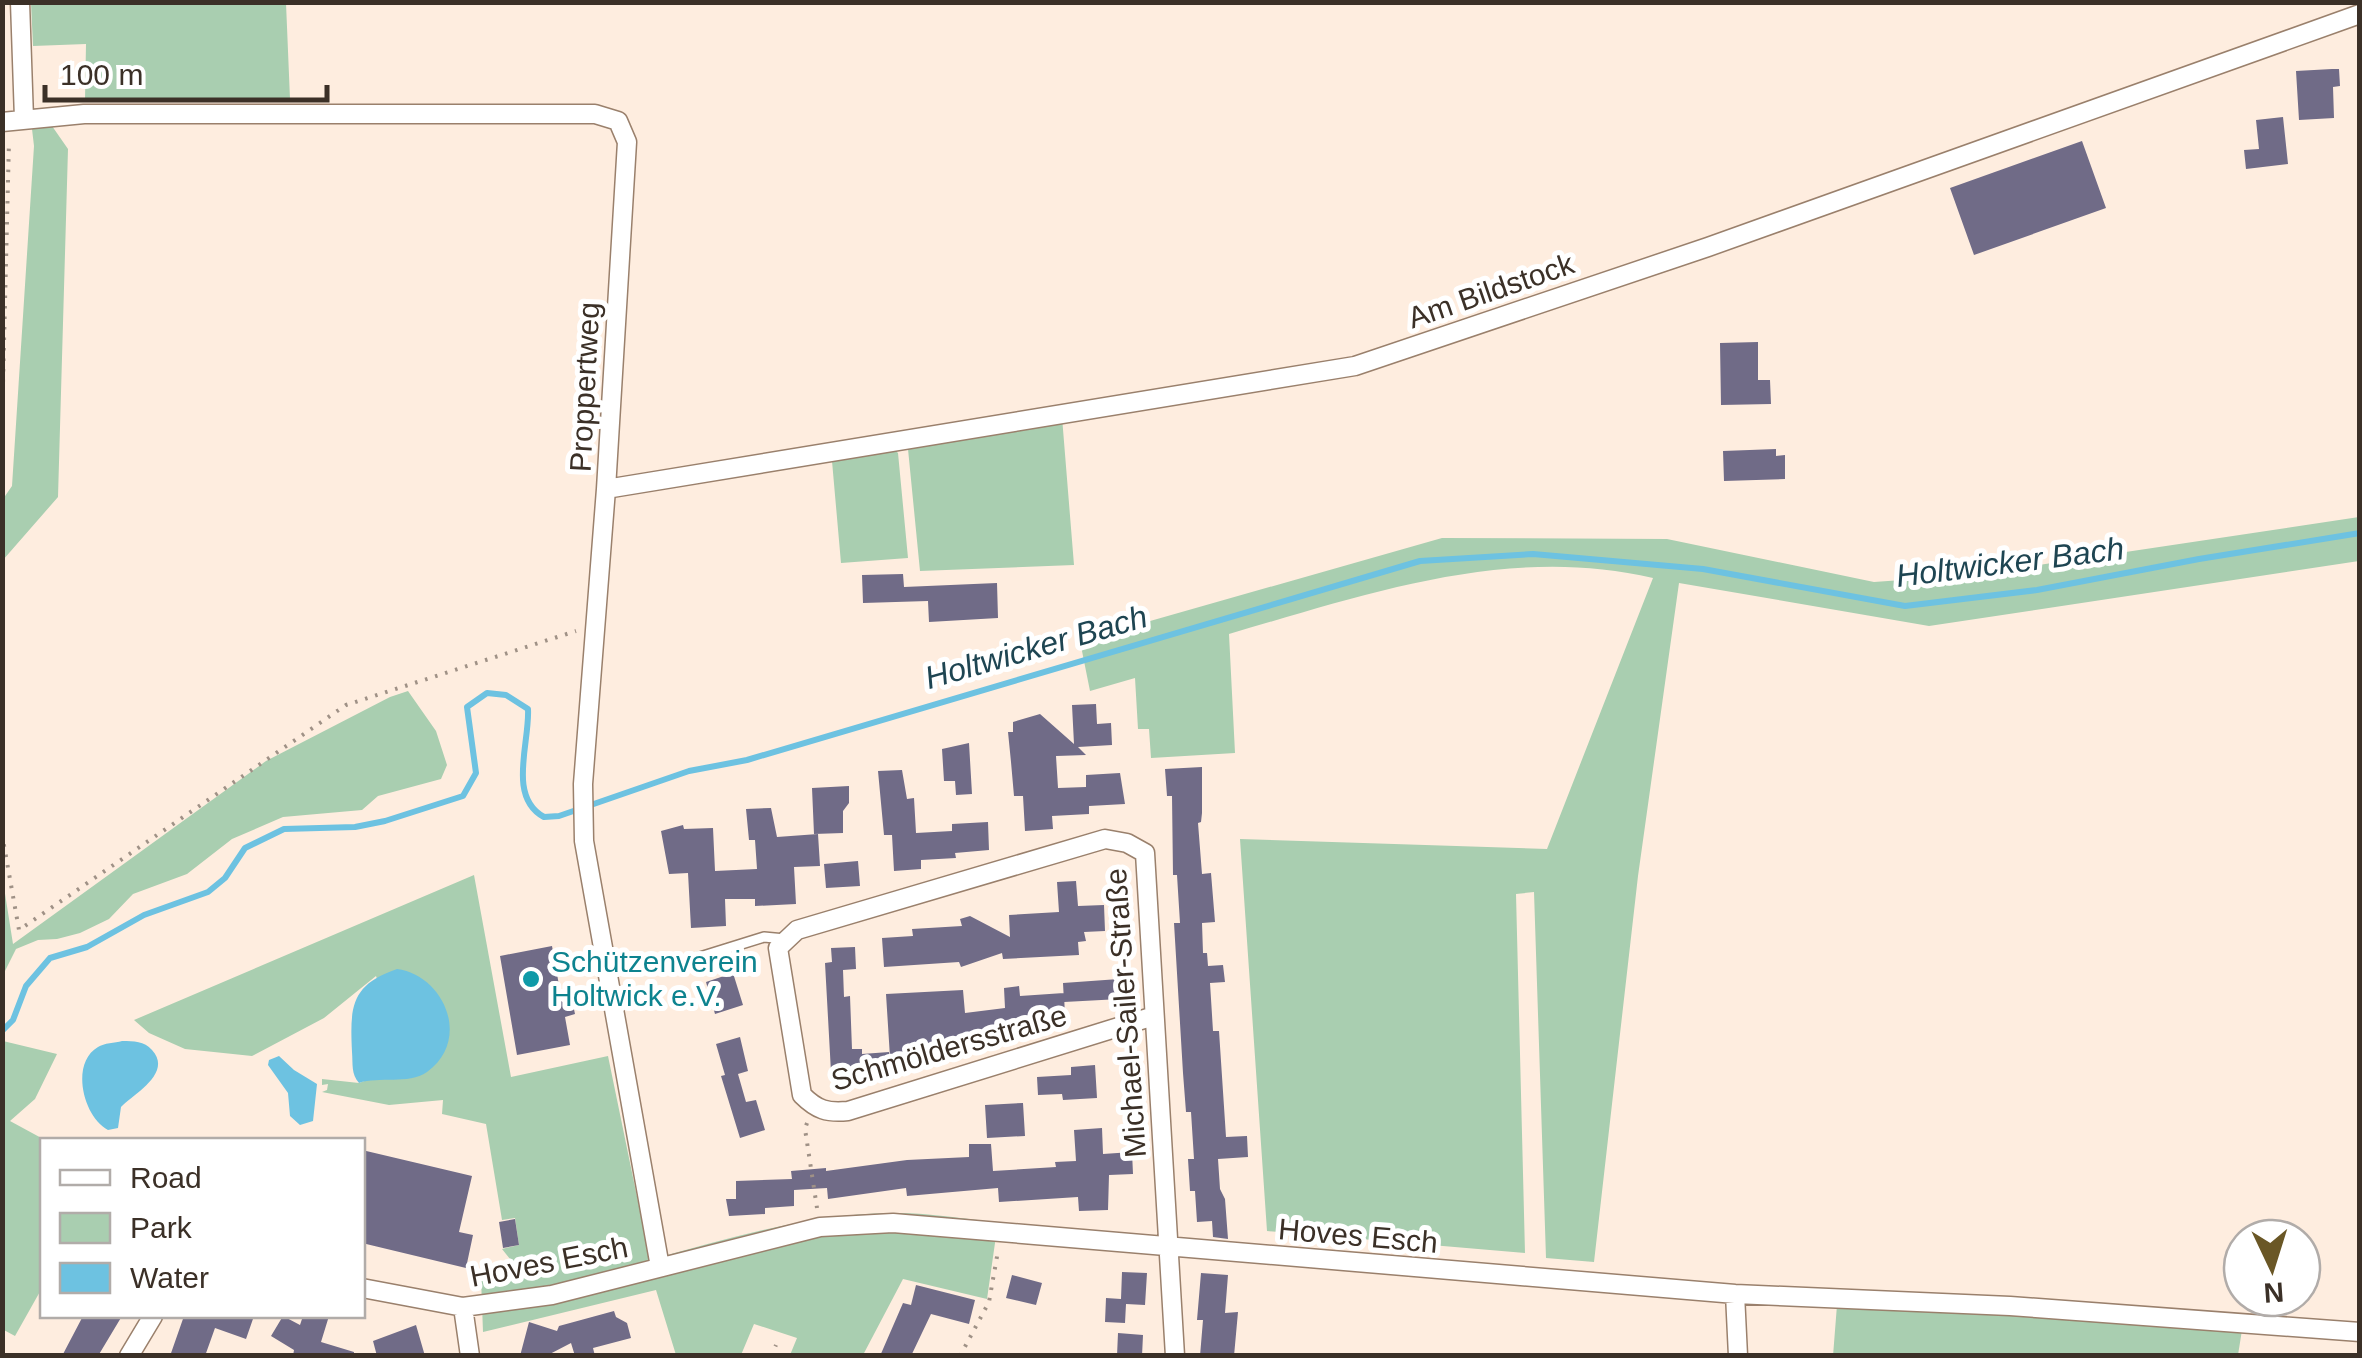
<svg xmlns="http://www.w3.org/2000/svg" width="2362" height="1358" font-family="Arial,sans-serif">
<rect width="100%" height="100%" fill="#feeddf"/>
<path fill="#a9ceb0" d="M 31,3 L 286,3 L 290,99 L 85,100 L 86,44 L 33,46 Z
M 52,126 L 68,149 L 58,497 L 3,560 L 3,499 L 12,486 L 34,146 L 32,129 Z
M 1062,417 L 1074,565 L 920,571 L 908,449 L 914,441 Z
M 889,445 L 898,453 L 908,558 L 841,563 L 832,461 Z
M 2359,517 L 2359,561 L 1929,626 L 1679,583 L 1638,876 L 1594,1262 L 1546,1258 L 1534,892 L 1516,894 L 1525,1253 L 1267,1231 L 1240,839 L 1547,849 L 1653,578 C 1508,544 1367,594 1229,634 L 1235,753 L 1151,758 L 1149,729 L 1138,729 L 1135,678 L 1090,691 L 1080,641 L 1442,538 L 1667,539 L 1874,582 L 1972,575 Z
M 408,691 L 436,731 L 447,765 L 441,779 L 378,796 L 362,810 L 283,817 L 232,839 L 187,874 L 133,894 L 109,919 L 80,933 L 57,939 L 38,940 L 16,949 L 3,975 L 3,881 L 13,944 L 266,761 L 390,697 Z
M 474,875 L 511,1077 L 608,1056 L 650,1260 C 728,1238 809,1214 891,1213 C 926,1212 963,1219 998,1222 L 987,1299 L 903,1279 L 863,1355 L 790,1355 L 797,1338 L 754,1324 L 741,1355 L 676,1355 L 656,1290 L 483,1332 L 481,1278 L 518,1269 L 502,1249 L 519,1245 L 515,1218 L 502,1220 L 486,1124 L 442,1114 L 443,1100 L 389,1105 L 322,1092 L 327,1090 L 328,1084 L 322,1085 L 322,1079 L 359,1083 L 373,1078 L 410,1078 L 376,976 L 324,1018 L 252,1056 L 185,1049 L 149,1033 L 134,1020 Z
M 3,1041 L 57,1054 L 35,1099 L 10,1121 L 45,1140 L 42,1288 L 15,1336 L 2,1329 Z
M 1837,1305 L 2242,1330 L 2238,1355 L 1833,1356 Z"/>
<path fill="#6dc2e1" d="M 397,969 C 444,975 472,1040 427,1072 C 408,1085 379,1076 359,1083 C 351,1074 353,1064 352,1052 C 350,1008 350,985 397,969 Z
M 122,1041 C 134,1041 144,1041 152,1050 C 173,1073 134,1094 121,1107 L 118,1128 L 108,1130 C 83,1117 70,1063 98,1047 C 104,1043 115,1043 122,1041 Z
M 279,1056 L 294,1070 L 317,1084 L 313,1121 L 300,1125 L 290,1116 L 288,1093 L 268,1065 L 269,1060 Z"/>
<g fill="none" stroke-linecap="round" stroke-linejoin="round">
<path stroke="#6dc2e1" stroke-width="6" d="M 2,1031 L 13,1020 L 26,986 L 50,958 L 87,947 L 144,915 L 208,892 L 225,878 L 245,848 L 284,829 L 355,827 L 385,821 L 463,796 L 476,773 L 467,707 L 487,693 L 506,695 L 528,709 C 530,742 507,797 544,817 L 559,816 L 689,771 L 747,760 L 1420,561 L 1533,554 L 1703,569 L 1905,606 L 2037,590 L 2199,559 L 2360,533"/>
</g>
<path fill="#706b87" d="M 2332,69 L 2339,69 L 2340,86 L 2333,87 L 2334,118 L 2299,120 L 2296,71 Z
M 2283,117 L 2288,164 L 2246,169 L 2244,150 L 2259,149 L 2256,120 Z
M 2082,141 L 2106,208 L 1974,255 L 1950,188 Z
M 1758,342 L 1758,380 L 1770,380 L 1771,404 L 1721,405 L 1720,343 Z
M 1776,449 L 1776,456 L 1785,455 L 1785,479 L 1724,481 L 1723,451 Z
M 903,574 L 904,587 L 997,583 L 998,618 L 929,622 L 928,601 L 863,603 L 862,575 Z
M 1096,704 L 1097,724 L 1111,723 L 1112,745 L 1078,747 L 1086,755 L 1056,756 L 1058,788 L 1086,787 L 1086,775 L 1120,773 L 1125,804 L 1089,806 L 1089,814 L 1052,816 L 1053,829 L 1025,831 L 1023,796 L 1014,796 L 1011,762 L 1008,732 L 1013,732 L 1013,722 L 1040,714 L 1074,744 L 1072,705 Z
M 969,743 L 972,794 L 956,795 L 955,781 L 944,781 L 942,749 Z
M 1202,767 L 1202,813 L 1201,822 L 1198,823 L 1202,874 L 1211,873 L 1215,922 L 1202,923 L 1203,953 L 1207,953 L 1208,966 L 1223,965 L 1225,982 L 1210,983 L 1213,1031 L 1219,1031 L 1226,1137 L 1247,1136 L 1248,1157 L 1218,1159 L 1220,1189 L 1225,1199 L 1228,1239 L 1213,1237 L 1212,1221 L 1197,1222 L 1195,1191 L 1190,1191 L 1188,1159 L 1194,1159 L 1191,1112 L 1186,1112 L 1183,1073 L 1174,923 L 1180,923 L 1177,875 L 1173,875 L 1172,796 L 1167,796 L 1165,769 Z
M 902,770 L 907,799 L 914,798 L 916,833 L 952,831 L 952,824 L 988,822 L 989,850 L 955,853 L 956,858 L 921,860 L 921,869 L 894,871 L 892,835 L 884,835 L 878,771 Z
M 849,786 L 849,803 L 843,811 L 843,833 L 814,834 L 812,788 Z
M 771,808 L 777,837 L 818,834 L 820,866 L 794,867 L 796,904 L 755,906 L 755,899 L 725,899 L 726,926 L 691,928 L 688,873 L 669,874 L 661,831 L 683,825 L 684,829 L 713,828 L 715,871 L 757,869 L 755,840 L 749,840 L 746,809 Z
M 858,861 L 860,886 L 826,888 L 824,864 Z
M 1076,881 L 1078,906 L 1104,905 L 1105,931 L 1084,932 L 1086,941 L 1078,942 L 1079,955 L 1003,959 L 1002,953 L 961,967 L 959,962 L 884,967 L 882,938 L 913,936 L 912,929 L 962,926 L 960,919 L 970,916 L 1010,937 L 1009,915 L 1059,912 L 1057,882 Z
M 552,946 L 562,1002 L 572,1000 L 575,1014 L 565,1017 L 570,1045 L 517,1055 L 500,956 Z
M 855,947 L 856,969 L 843,970 L 844,997 L 850,996 L 852,1049 L 862,1049 L 862,1054 L 889,1052 L 890,1069 L 831,1072 L 825,963 L 832,962 L 831,948 Z
M 733,973 L 743,1005 L 715,1014 L 706,982 Z
M 1119,979 L 1120,999 L 1064,1002 L 1063,983 Z
M 1019,986 L 1020,996 L 1064,993 L 1065,1018 L 1006,1022 L 1007,1036 L 945,1040 L 946,1054 L 890,1057 L 886,994 L 963,990 L 965,1013 L 1005,1008 L 1004,988 Z
M 740,1037 L 748,1071 L 738,1074 L 746,1102 L 756,1100 L 765,1130 L 740,1138 L 721,1076 L 725,1075 L 716,1044 Z
M 1095,1065 L 1097,1098 L 1063,1100 L 1062,1094 L 1038,1095 L 1037,1077 L 1071,1075 L 1071,1067 Z
M 1023,1103 L 1025,1136 L 987,1138 L 985,1105 Z
M 1102,1128 L 1103,1154 L 1132,1152 L 1133,1174 L 1109,1175 L 1108,1210 L 1079,1211 L 1078,1197 L 999,1202 L 998,1188 L 907,1196 L 906,1188 L 828,1199 L 827,1188 L 794,1190 L 794,1206 L 765,1208 L 765,1214 L 729,1216 L 726,1199 L 736,1199 L 736,1181 L 792,1179 L 791,1171 L 826,1168 L 826,1171 L 907,1160 L 969,1157 L 969,1144 L 991,1144 L 993,1171 L 1056,1167 L 1055,1162 L 1076,1161 L 1074,1130 Z
M 362,1150 L 472,1176 L 459,1232 L 473,1235 L 466,1268 L 362,1243 Z
M 515,1219 L 519,1245 L 503,1248 L 499,1222 Z
M 1122,1272 L 1147,1273 L 1145,1305 L 1126,1304 L 1125,1323 L 1105,1322 L 1106,1298 L 1121,1299 Z
M 1201,1273 L 1228,1275 L 1225,1313 L 1238,1312 L 1234,1356 L 1200,1356 L 1203,1320 L 1197,1320 Z
M 1012,1275 L 1042,1283 L 1036,1305 L 1006,1298 Z
M 916,1285 L 975,1300 L 969,1324 L 931,1314 L 911,1356 L 880,1356 L 903,1303 L 911,1305 Z
M 614,1311 L 616,1317 L 627,1323 L 631,1338 L 593,1348 L 595,1356 L 575,1356 L 571,1343 L 546,1356 L 520,1356 L 529,1322 L 557,1331 L 559,1326 Z
M 83,1316 L 122,1316 L 98,1356 L 62,1356 Z
M 184,1316 L 254,1316 L 246,1339 L 215,1328 L 205,1356 L 170,1356 Z
M 283,1316 L 300,1325 L 303,1316 L 329,1316 L 321,1342 L 354,1352 L 354,1356 L 293,1356 L 294,1350 L 271,1336 Z
M 416,1325 L 425,1356 L 377,1356 L 373,1341 Z
M 1118,1333 L 1143,1335 L 1142,1356 L 1117,1356 Z"/>
<g fill="none" stroke-linecap="round" stroke-linejoin="round">
<g stroke="#9a806c" stroke-width="12">
<path id="service" d="M 687,961 L 764,937 L 785,939"/>
</g>
<g stroke="#9a806c" stroke-width="21">
<path id="minor" d="M 20,2 L 24,119
M 2,122 L 84,114 L 595,114 L 618,121 L 627,142 L 606,489 L 583,784 L 584,841 L 660,1267
M 606,489 L 1355,366 L 1708,247 L 2360,14
M 1154,1016 L 848,1111 C 827,1113 817,1110 802,1095 L 778,948 L 797,930 L 1105,839 L 1127,843 L 1145,853 L 1175,1356
M 362,1288 L 463,1307 L 552,1295 L 820,1227 L 893,1223 L 1735,1294 L 2010,1306 L 2360,1332
M 1735,1294 L 1738,1356
M 463,1307 L 470,1356
M 129,1356 L 153,1316"/>
</g>
<path stroke="#9f9186" stroke-width="4" stroke-dasharray="2.5 8" stroke-linecap="butt" d="M 2,424 L 9,141
M 2,834 L 19,930 L 346,705 L 576,631
M 807,1123 L 805,1129 L 817,1208
M 771,1356 L 776,1345
M 960,1356 L 989,1302 L 998,1251"/>
<use href="#service" stroke="#fff" stroke-width="9"/>
<use href="#minor" stroke="#fff" stroke-width="18"/>
</g>
<circle fill="#0f9aa8" stroke="#fff" stroke-width="4" cx="531" cy="979" r="10"/>
<g text-anchor="middle" stroke-width="10" stroke-linejoin="round" paint-order="stroke">
<g font-size="30" fill="#3b3027" stroke="#fff">
<text transform="translate(1491 291) rotate(-19)" y="10">Am Bildstock</text>
<text transform="translate(585 387) rotate(-87)" y="10">Proppertweg</text>
<text transform="translate(1126 1013) rotate(-94)" y="10">Michael-Sailer-Straße</text>
<text transform="translate(949 1048) rotate(-16)" y="10">Schmöldersstraße</text>
<text transform="translate(1358 1236) rotate(5)" y="10">Hoves Esch</text>
<text transform="translate(549 1262) rotate(-11)" y="10">Hoves Esch</text>
</g>
<g font-size="30" fill="#0d838f" stroke="#fff" text-anchor="start">
<text x="551" y="972">Schützenverein<tspan x="551" dy="34">Holtwick e.V.</tspan></text>
</g>
<g font-size="32" font-style="italic" fill="#1e4552" stroke="#fff">
<text transform="translate(2010 562) rotate(-7)" y="11">Holtwicker Bach</text>
<text transform="translate(1036 647) rotate(-16)" y="11">Holtwicker Bach</text>
</g>
</g>
<rect width="2362" height="1358" fill="none" stroke="#3b3027" stroke-width="10"/>
<rect x="40" y="1138" width="325" height="180" fill="#ffffff" stroke="#b1aca9" stroke-width="2.5"/>
<rect x="60" y="1170" width="50" height="15" fill="#ffffff" stroke="#b1aca9" stroke-width="2.5"/>
<text x="130" y="1188" font-size="30" fill="#3b3027">Road</text>
<rect x="60" y="1213" width="50" height="30" fill="#a9ceb0" stroke="#b1aca9" stroke-width="2.5"/>
<text x="130" y="1238" font-size="30" fill="#3b3027">Park</text>
<rect x="60" y="1263" width="50" height="30" fill="#6dc2e1" stroke="#b1aca9" stroke-width="2.5"/>
<text x="130" y="1288" font-size="30" fill="#3b3027">Water</text>
<g transform="translate(2272 1268) rotate(176)"><circle r="48" fill="#ffffff" stroke="#b1aca9" stroke-width="2.5"/>
<path d="M0-8L18 38L0 25L-18 38Z" fill="#6a5726"/>
<text y="-15" font-size="28" font-weight="bold" text-anchor="middle" fill="#3b3027">N</text>
</g>
<path d="M45 85v15h282v-15" fill="none" stroke="#3b3027" stroke-width="5"/>
<text x="60" y="85" font-size="30" fill="#3b3027" stroke="#ffffff" stroke-width="8" paint-order="stroke">100 m</text>
</svg>
